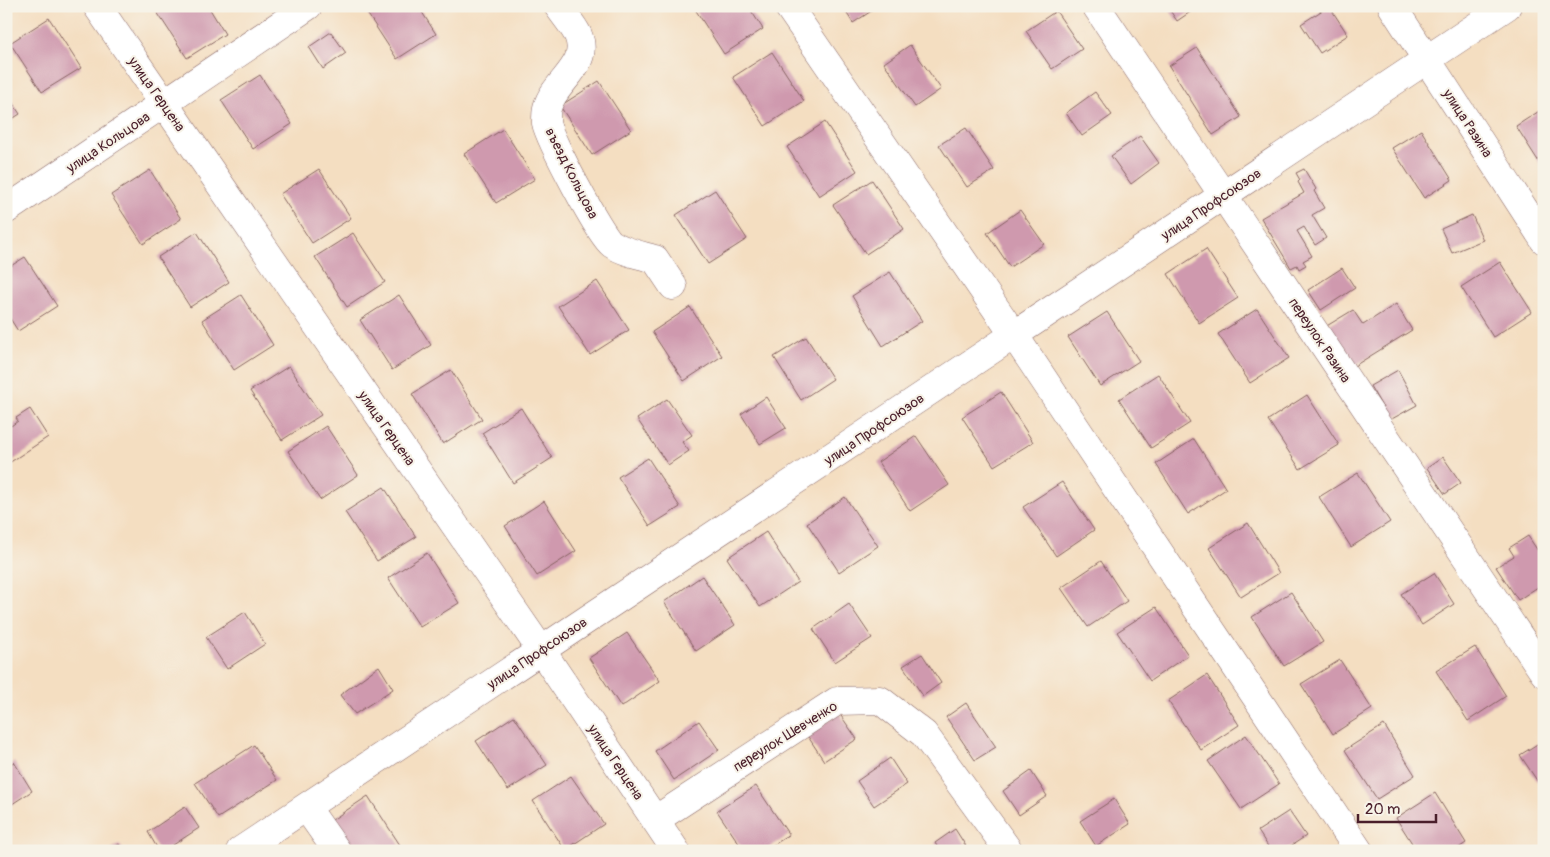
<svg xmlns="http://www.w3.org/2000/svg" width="1550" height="857" font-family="Pangolin,sans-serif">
<rect width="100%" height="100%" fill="#f7f3e8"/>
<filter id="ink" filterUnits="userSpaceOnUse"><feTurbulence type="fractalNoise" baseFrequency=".02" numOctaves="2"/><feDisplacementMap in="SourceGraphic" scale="10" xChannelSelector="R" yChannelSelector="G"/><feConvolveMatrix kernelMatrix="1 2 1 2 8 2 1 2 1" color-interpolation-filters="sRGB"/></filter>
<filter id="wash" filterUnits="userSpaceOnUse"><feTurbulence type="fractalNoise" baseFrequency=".0096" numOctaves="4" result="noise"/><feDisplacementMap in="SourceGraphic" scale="20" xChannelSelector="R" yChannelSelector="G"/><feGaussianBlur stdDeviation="1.12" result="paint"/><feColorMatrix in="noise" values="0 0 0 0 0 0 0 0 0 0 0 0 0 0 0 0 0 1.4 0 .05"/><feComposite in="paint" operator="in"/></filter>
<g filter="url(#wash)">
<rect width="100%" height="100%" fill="#f4dec1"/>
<g id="blocks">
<path fill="#cf99ae" d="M 159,6 L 208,6 L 225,34 L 187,58 L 155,9 Z
M 371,6 L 418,6 L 436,34 L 397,59 L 365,10 Z
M 693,6 L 748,6 L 763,29 L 724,54 Z
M 842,6 L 879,6 L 853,23 Z
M 1167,6 L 1199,6 L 1177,21 Z
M 1329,6 L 1348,35 L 1320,53 L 1301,24 Z
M 1056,11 L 1082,49 L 1052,69 L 1026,31 Z
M 49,18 L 81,68 L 42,92 L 10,43 Z
M 331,32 L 346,53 L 323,69 L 309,47 Z
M 910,45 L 941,89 L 915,107 L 884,63 Z
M 1197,48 L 1241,117 L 1213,135 L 1169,66 Z
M 772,52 L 804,101 L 765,126 L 733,77 Z
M 260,75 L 292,124 L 253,149 L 221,100 Z
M 599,81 L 631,130 L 592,155 L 560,106 Z
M 1095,92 L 1112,115 L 1082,136 L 1066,113 Z
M 6,93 L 20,114 L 6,123 Z
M 1544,108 L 1544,170 L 1516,126 Z
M 825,122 L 857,171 L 819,196 L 787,147 Z
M 966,128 L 994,170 L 967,187 L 939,145 Z
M 503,129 L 535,179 L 496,203 L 464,154 Z
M 1421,130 L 1452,180 L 1424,198 L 1392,148 Z
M 1140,136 L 1159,163 L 1131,184 L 1111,156 Z
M 319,169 L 351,218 L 312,243 L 280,194 Z
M 1304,169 L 1316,189 L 1314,191 L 1324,208 L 1312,215 L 1326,238 L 1315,245 L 1304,227 L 1297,231 L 1312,256 L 1303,261 L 1306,265 L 1299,269 L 1297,265 L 1291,268 L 1261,218 L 1304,193 L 1298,182 L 1300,180 L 1296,173 Z
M 150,170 L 181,219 L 143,244 L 111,195 Z
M 872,180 L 904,229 L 866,254 L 833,205 Z
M 715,190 L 747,239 L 708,264 L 676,215 Z
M 1020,210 L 1044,244 L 1010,267 L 987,233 Z
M 1472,215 L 1483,240 L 1452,253 L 1441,229 Z
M 197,232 L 229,282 L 190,307 L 158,257 Z
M 353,233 L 385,282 L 347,307 L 315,257 Z
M 1206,249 L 1238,298 L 1199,323 L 1168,274 Z
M 25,257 L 57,306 L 18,331 L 6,312 L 6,269 Z
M 1500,262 L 1532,312 L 1493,337 L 1461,287 Z
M 1342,268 L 1355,288 L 1321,310 L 1308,290 Z
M 890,272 L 922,321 L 883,346 L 852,296 Z
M 597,281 L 629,330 L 590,355 L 558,306 Z
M 241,295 L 273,345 L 234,370 L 202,320 Z
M 399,295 L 431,345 L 392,370 L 360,320 Z
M 1396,304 L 1412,330 L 1351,368 L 1325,327 L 1353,310 L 1363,325 Z
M 690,307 L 722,356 L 684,381 L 652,332 Z
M 1257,309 L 1289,358 L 1250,383 L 1218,334 Z
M 1107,312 L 1139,361 L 1100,386 L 1068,337 Z
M 806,337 L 833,379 L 801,400 L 774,357 Z
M 289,366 L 321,415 L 282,440 L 250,391 Z
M 451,370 L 482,419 L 443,444 L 412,394 Z
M 1398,370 L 1417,405 L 1390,420 L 1370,386 Z
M 1158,374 L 1190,423 L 1151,448 L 1119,399 Z
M 1001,392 L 1033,442 L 994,466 L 962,417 Z
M 1307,395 L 1339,445 L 1300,469 L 1268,420 Z
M 766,397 L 786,428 L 760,444 L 741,414 Z
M 667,399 L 692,435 L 682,442 L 689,451 L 668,465 L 637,419 Z
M 521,408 L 552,458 L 513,483 L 482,433 Z
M 30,409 L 48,437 L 6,465 L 6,424 L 9,423 L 11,426 L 18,421 L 16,418 Z
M 326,426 L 358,475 L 320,500 L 288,451 Z
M 916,436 L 949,485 L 910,511 L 878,462 Z
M 1194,439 L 1226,489 L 1188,514 L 1156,464 Z
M 1443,457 L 1461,483 L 1445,494 L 1427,468 Z
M 648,458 L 680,507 L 650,526 L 618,477 Z
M 1358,473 L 1390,522 L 1351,547 L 1319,497 Z
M 1062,482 L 1094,530 L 1056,556 L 1023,507 Z
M 384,487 L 416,537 L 377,561 L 345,512 Z
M 845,497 L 878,546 L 839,572 L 807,523 Z
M 544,501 L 576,551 L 537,576 L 505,526 Z
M 1248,523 L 1279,573 L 1241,597 L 1209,548 Z
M 766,532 L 798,582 L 760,607 L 727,558 Z
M 1528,536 L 1544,560 L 1544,583 L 1518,600 L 1496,567 L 1514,556 L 1509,548 Z
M 427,553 L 459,603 L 420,627 L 388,578 Z
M 1101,561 L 1127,601 L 1088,627 L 1061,588 Z
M 1434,573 L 1454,604 L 1422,625 L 1401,594 Z
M 702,576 L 735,625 L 696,651 L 664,602 Z
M 1291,592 L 1323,642 L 1284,666 L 1252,617 Z
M 849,604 L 872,638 L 835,662 L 813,629 Z
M 1156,607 L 1188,655 L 1150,681 L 1117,632 Z
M 245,612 L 265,644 L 227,669 L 206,637 Z
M 627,633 L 660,681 L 621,707 L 589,658 Z
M 1475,647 L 1506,696 L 1468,721 L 1436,671 Z
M 922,654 L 941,683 L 923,696 L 903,666 Z
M 1340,660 L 1372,709 L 1333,734 L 1301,684 Z
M 379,666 L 393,689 L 355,714 L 340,695 Z
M 1207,675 L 1239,725 L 1201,750 L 1168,701 Z
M 966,703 L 996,747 L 975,760 L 946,717 Z
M 839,713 L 857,739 L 824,761 L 807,735 Z
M 514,716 L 547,765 L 508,790 L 476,741 Z
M 699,721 L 719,750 L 674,780 L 655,751 Z
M 1384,725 L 1415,775 L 1377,799 L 1345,750 Z
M 1246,735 L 1279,784 L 1241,809 L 1208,761 Z
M 1542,741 L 1544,743 L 1544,791 L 1520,755 Z
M 254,745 L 277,780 L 218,818 L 195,783 Z
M 890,758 L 907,784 L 874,806 L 857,781 Z
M 14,762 L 32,791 L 6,808 L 6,766 Z
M 1031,771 L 1047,796 L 1019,815 L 1003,791 Z
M 571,776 L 604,824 L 565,850 L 533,801 Z
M 756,786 L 789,835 L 764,851 L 744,851 L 717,811 Z
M 1435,793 L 1466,843 L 1454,851 L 1417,851 L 1396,818 Z
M 368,796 L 400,845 L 392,851 L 349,851 L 329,822 Z
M 1114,799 L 1130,824 L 1096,846 L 1080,821 Z
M 185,807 L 199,828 L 164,851 L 159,851 L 148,832 Z
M 1289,811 L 1306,836 L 1283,851 L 1271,851 L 1258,831 Z
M 955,829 L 969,851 L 940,851 L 935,843 Z
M 119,844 L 124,851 L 109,851 Z"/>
</g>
</g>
<g filter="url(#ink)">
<use href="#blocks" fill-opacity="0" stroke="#866260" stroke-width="1"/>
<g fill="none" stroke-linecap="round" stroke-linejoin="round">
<g stroke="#866260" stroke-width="29">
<path id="minor" d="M 97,6 L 541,650 L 676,851
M 558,6 C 564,15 573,25 578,35 C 591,66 554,81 547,108 C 546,112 546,119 546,123 C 549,138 600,236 612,244 C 624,252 641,255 655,259 L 673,286
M 788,6 L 1014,335 L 1359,851
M 1096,6 L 1544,673
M 1392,6 L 1544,240
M 6,210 L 308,6
M 306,807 L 337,851
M 655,820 L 837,701 L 880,700 L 924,734 L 1009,851
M 240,851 L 1507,6"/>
</g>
<use href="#minor" stroke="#fff" stroke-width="28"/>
</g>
</g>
<g text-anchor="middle" stroke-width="4" stroke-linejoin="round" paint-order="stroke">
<g font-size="14" fill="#4a1f2b" stroke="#f7f3e8">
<text transform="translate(157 94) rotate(55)" y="5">улица Герцена</text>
<text transform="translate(1468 123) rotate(57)" y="5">улица Разина</text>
<text transform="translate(108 142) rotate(-34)" y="5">улица Кольцова</text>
<text transform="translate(572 173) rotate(63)" y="5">въезд Кольцова</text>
<text transform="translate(1211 204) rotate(-34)" y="5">улица Профсоюзов</text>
<text transform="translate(1320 340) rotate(56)" y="5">переулок Разина</text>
<text transform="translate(387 428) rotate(55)" y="5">улица Герцена</text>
<text transform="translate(874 429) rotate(-34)" y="5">улица Профсоюзов</text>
<text transform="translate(537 653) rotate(-34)" y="5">улица Профсоюзов</text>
<text transform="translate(785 736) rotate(-32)" y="5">переулок Шевченко</text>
<text transform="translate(616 762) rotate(56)" y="5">улица Герцена</text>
</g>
</g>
<rect width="1550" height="857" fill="none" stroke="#f7f3e8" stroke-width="25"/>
<path d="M1358 814v8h78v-8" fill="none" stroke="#4a1f2b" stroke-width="2.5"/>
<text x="1365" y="814" font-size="15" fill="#4a1f2b" stroke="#f7f3e8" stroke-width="4" paint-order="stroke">20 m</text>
</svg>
